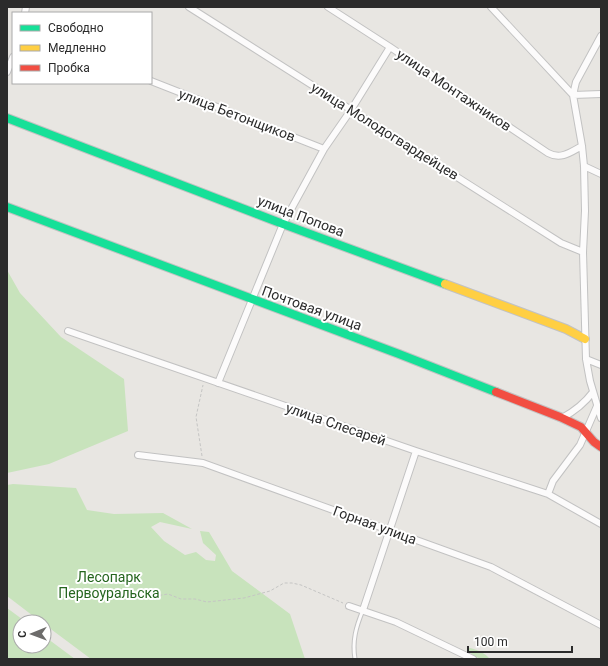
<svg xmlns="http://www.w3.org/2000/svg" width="608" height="666" font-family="Roboto,sans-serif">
<rect width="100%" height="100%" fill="#e8e6e2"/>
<path fill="#c8e3bc" d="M 7,270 L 20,293 L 61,337 L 124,379 L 128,431 L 49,464 L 7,473 Z
M 13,484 L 76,488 L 87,510 L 114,514 L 163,513 L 192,529 L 160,522 L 151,527 L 164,541 L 185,555 L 196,552 L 206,560 L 215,561 L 216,555 L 203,543 L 200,531 L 209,532 L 232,571 L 290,614 L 305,659 L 91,659 L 44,624 L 44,622 L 41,622 L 7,596 L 7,485 Z
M 7,608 L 26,622 L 20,622 L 20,646 L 44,646 L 44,636 L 75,659 L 7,659 Z
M 470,648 C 478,650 485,653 490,659 C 479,659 474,658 467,649 Z"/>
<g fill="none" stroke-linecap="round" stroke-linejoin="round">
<g stroke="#c2c2c2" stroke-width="5">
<path id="lane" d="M 355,659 C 352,641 356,627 363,610"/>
</g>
<g stroke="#c2c2c2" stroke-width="8">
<path id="street" d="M 189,7 L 561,243 L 583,252
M 328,7 L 390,47 L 548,153 C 561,160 571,152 582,146
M 491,7 L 573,95 L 601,94
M 25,13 L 26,7
M 601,36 L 576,82 L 573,95 L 582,146 L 584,166 L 585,211 L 583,252 L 586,359 L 590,381 L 601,418
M 7,72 L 13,57
M 151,81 L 324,149
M 584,166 L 601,174
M 68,331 L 416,451 L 548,494 L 601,524
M 586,359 L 601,365
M 218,383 L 283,224 L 324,149 L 351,110 L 390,47
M 562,418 C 575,411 584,404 593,392
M 138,455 L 203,463 L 491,567 L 601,625
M 548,494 L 553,481 L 580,445 L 597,406
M 349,606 L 396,622 L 473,659
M 363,610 L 416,451"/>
</g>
<g stroke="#c2c2c2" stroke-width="10">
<path id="fast" d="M 7,118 L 283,224 L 445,284
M 7,207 L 399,354 L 496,392"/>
</g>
<g stroke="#c2c2c2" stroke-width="10">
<path id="slow" d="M 445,284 L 566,329 L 585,339"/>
</g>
<g stroke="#c2c2c2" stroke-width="10">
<path id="jam" d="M 496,392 L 560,417 L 581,427 L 594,442 L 601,447"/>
</g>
<path stroke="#c5c5c4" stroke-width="1" stroke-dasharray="3 2" stroke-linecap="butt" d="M 202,456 L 196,417 L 203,385
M 105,590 L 150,597 L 168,594 L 181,599 L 195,599 L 207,602 L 244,598 L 270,591 L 284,583 L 292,583 L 301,585 L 343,603"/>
<use href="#lane" stroke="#fcfbfb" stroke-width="3"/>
<use href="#street" stroke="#fcfbfb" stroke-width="6"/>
<use href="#fast" stroke="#16e098" stroke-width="8"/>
<use href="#slow" stroke="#ffcf43" stroke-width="8"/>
<use href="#jam" stroke="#f24e42" stroke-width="8"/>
</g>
<g text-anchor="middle" stroke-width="4" stroke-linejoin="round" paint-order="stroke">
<g font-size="14" fill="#2b2b2b" stroke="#fff">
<text transform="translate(454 90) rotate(34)" y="5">улица Монтажников</text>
<text transform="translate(237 115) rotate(21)" y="5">улица Бетонщиков</text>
<text transform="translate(385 131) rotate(32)" y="5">улица Молодогвардейцев</text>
<text transform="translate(301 216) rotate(21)" y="5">улица Попова</text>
<text transform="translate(312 308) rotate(20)" y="5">Почтовая улица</text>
<text transform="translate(336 424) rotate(19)" y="5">улица Слесарей</text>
<text transform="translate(375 525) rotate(20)" y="5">Горная улица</text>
</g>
<g font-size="14" fill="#25651e" stroke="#fff">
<text x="109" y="582">Лесопарк<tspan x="109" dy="16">Первоуральска</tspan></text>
</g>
</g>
<rect width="608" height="666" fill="none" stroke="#2b2b2b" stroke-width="16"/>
<rect x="12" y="12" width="140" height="72" fill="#ffffff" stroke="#aaaaaa"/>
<rect x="20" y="25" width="20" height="6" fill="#16e098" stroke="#aaaaaa"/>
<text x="48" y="32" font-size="12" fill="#2b2b2b">Свободно</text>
<rect x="20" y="45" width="20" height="6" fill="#ffcf43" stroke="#aaaaaa"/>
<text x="48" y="52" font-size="12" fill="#2b2b2b">Медленно</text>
<rect x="20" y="65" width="20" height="6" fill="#f24e42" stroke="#aaaaaa"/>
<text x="48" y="72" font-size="12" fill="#2b2b2b">Пробка</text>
<g transform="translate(32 634) rotate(269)"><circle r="19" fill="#ffffff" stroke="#aaaaaa"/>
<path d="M0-3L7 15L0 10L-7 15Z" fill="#6d6c6b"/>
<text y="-6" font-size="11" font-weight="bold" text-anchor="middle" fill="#2b2b2b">С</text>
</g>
<path d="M468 646v6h104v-6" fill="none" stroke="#2b2b2b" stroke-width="2"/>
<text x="474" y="646" font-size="12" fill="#2b2b2b" stroke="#ffffff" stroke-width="3" paint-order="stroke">100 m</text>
</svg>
